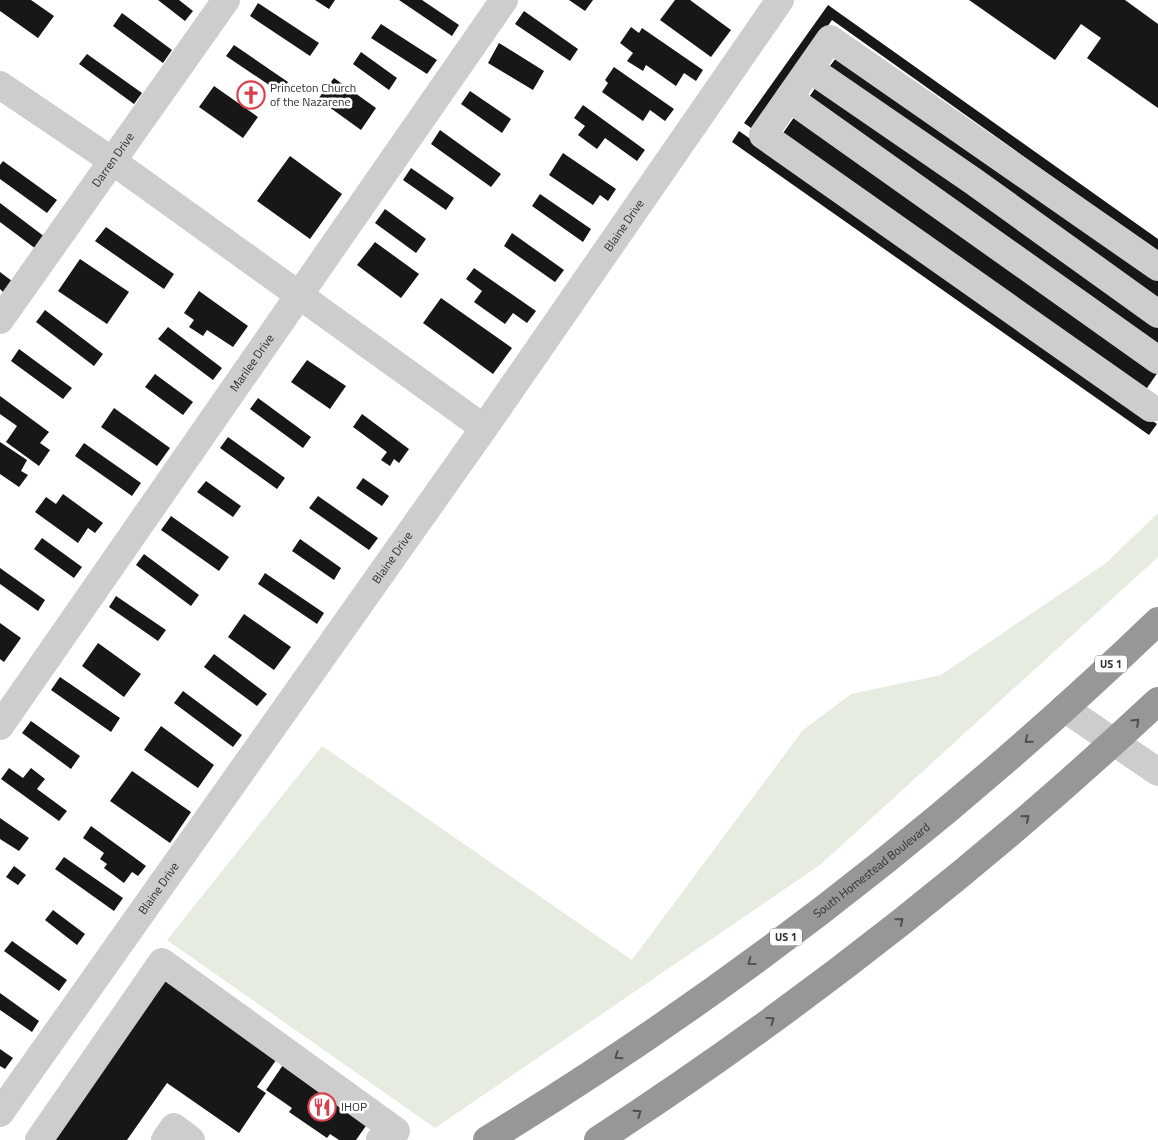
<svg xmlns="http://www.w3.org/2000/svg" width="1158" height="1140" font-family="'Titillium Web',sans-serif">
<rect width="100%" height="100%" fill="#fff"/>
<path fill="#e6ecdf" d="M 1158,513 L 1158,557 L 820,865 L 435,1128 L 167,940 L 322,746 L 632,960 L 803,730 L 851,694 L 941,675 L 1106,563 Z"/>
<path fill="#171717" d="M 0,0 L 31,0 L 54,16 L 38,38 L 0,11 Z
M 158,0 L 179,0 L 193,11 L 185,21 Z
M 315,0 L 335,0 L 329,9 Z
M 399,0 L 422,0 L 459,25 L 452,36 Z
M 569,0 L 593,0 L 585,11 Z
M 675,0 L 690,0 L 731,30 L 711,57 L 660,20 Z
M 969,0 L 1125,0 L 1158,24 L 1158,108 L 1087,58 L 1101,38 L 1081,24 L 1055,60 Z
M 258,3 L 319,43 L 310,56 L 250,16 Z
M 828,5 L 1158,239 L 1158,252 L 832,20 L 754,130 L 744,123 Z
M 524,11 L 578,49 L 570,61 L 515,24 Z
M 122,13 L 172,50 L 163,63 L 113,26 Z
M 381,24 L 437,60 L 427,74 L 371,38 Z
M 631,27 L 639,33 L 642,28 L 703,70 L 696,81 L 684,73 L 676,86 L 646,65 L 643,71 L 627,61 L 633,53 L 620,43 Z
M 499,43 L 544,71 L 533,90 L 488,63 Z
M 234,45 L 288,82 L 281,93 L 226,56 Z
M 361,52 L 397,78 L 389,90 L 353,64 Z
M 840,53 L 1158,278 L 1158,306 L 826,71 Z
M 87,54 L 142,93 L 134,104 L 79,64 Z
M 614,67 L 674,109 L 665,121 L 650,110 L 643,121 L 602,92 L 608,83 L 605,80 Z
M 334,78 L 376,108 L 361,130 L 318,99 Z
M 818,84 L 1158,322 L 1158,350 L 805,103 Z
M 214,86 L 258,117 L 243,138 L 199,107 Z
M 470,91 L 511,119 L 502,133 L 461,104 Z
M 583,105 L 645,150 L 637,161 L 605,138 L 597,149 L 578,135 L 585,126 L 574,118 Z
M 797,113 L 1158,372 L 1145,391 L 781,136 Z
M 440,130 L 501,174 L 491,187 L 431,144 Z
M 739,131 L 1157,424 L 1149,435 L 732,142 Z
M 563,153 L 616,189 L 608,201 L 600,195 L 593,205 L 549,175 Z
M 290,156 L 342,194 L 310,239 L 257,201 Z
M 3,161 L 57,200 L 47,213 L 0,179 L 0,165 Z
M 411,168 L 454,198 L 446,210 L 403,180 Z
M 540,194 L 591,229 L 583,242 L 532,206 Z
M 0,203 L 45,237 L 36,249 L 0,222 Z
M 385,209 L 426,239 L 416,253 L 375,223 Z
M 106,227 L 174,274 L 164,289 L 95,241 Z
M 512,233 L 564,270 L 555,282 L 504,246 Z
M 375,242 L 419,274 L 401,298 L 357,265 Z
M 80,259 L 129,292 L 107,324 L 58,291 Z
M 474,268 L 536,311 L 527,323 L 513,313 L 505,324 L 474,302 L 482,291 L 466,279 Z
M 0,272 L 12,281 L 3,292 L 0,289 Z
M 199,291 L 248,326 L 233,347 L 207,330 L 203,336 L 189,327 L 194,320 L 184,313 Z
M 441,298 L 512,348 L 493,374 L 423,323 Z
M 45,310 L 103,354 L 94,366 L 36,322 Z
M 168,327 L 222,368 L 213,380 L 158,339 Z
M 19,349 L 72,388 L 63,399 L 11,361 Z
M 307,360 L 346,386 L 330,409 L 291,382 Z
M 155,374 L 193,402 L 183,415 L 145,387 Z
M 0,396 L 49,432 L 40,443 L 50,450 L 39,466 L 6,442 L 17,426 L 0,414 Z
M 258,398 L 311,437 L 303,448 L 250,409 Z
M 114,408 L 170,448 L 157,466 L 101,427 Z
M 362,414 L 409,449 L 399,463 L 394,459 L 390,466 L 381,460 L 387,452 L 353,427 Z
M 228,437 L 285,478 L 277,489 L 220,448 Z
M 0,442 L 27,460 L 21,471 L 28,475 L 19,487 L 0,474 Z
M 84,443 L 141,483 L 132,496 L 75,456 Z
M 363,478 L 389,496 L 382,506 L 356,488 Z
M 206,481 L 241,506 L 233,517 L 197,492 Z
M 63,494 L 103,523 L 95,533 L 88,528 L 78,543 L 35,512 L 46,497 L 56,504 Z
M 318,496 L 378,538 L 369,550 L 309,508 Z
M 171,516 L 229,557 L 219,571 L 161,530 Z
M 42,538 L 82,567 L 74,578 L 34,549 Z
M 300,539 L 341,568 L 334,580 L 292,551 Z
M 144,554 L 199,595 L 191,606 L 136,565 Z
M 0,568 L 45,600 L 38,611 L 0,584 Z
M 265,573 L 324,613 L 317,624 L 258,584 Z
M 116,596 L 166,630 L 158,641 L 109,607 Z
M 244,614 L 291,647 L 274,670 L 228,637 Z
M 0,623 L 21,638 L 4,662 L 0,659 Z
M 98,643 L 141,674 L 124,697 L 82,666 Z
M 214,654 L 267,694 L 257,706 L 204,667 Z
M 60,677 L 120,718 L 111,732 L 51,690 Z
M 183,691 L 242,735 L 233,747 L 174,703 Z
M 31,721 L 80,756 L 71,769 L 22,733 Z
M 161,726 L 214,765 L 198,788 L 144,750 Z
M 9,768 L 23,778 L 31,768 L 45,779 L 37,789 L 67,811 L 59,821 L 1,779 Z
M 132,771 L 191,812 L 170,843 L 110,801 Z
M 0,818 L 29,838 L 19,851 L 0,839 Z
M 91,826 L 146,866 L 138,876 L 132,872 L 124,883 L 104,868 L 107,864 L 100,859 L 104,853 L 83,838 Z
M 64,857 L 123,898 L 114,911 L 55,869 Z
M 14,866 L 26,875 L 18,885 L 6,877 Z
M 53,910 L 85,934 L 77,945 L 45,920 Z
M 12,941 L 67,980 L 59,991 L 4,951 Z
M 163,975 L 279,1056 L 257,1087 L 266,1093 L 239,1133 L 167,1083 L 127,1140 L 48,1140 Z
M 0,993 L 39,1021 L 32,1032 L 0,1010 Z
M 0,1049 L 13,1058 L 5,1069 L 0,1066 Z
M 283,1065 L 368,1123 L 356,1140 L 339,1140 L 330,1134 L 327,1138 L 289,1112 L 292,1108 L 266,1090 Z"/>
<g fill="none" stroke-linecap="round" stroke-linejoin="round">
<g stroke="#cdcdcd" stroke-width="28">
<path d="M 810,69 L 973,181 L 1158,314"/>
<path d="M 0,85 L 111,160 L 484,428"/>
<path d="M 789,98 L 1158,360"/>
<path id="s1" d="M 0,320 L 226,0"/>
<path d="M 1151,408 L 763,135 L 830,39 L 1158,267"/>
<path d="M 1064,708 L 1158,772"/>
<path id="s2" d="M 0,726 L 504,0"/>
<path id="s3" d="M 0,1113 L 484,428 L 780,0"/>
<path d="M 39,1140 L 162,962 L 396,1131 L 380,1140"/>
<path d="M 165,1140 L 174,1127 L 191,1140"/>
</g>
<g stroke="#979797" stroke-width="28">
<path id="s4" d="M 487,1140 C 728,993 954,817 1158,621"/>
<path d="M 598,1140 C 796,1011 985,863 1158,701"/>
</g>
</g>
<defs><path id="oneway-chevron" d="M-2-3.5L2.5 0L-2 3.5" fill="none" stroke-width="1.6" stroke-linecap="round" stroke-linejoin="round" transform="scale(1.25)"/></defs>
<g stroke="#4f4f4f">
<use href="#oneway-chevron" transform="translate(1136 722) rotate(-43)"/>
<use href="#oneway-chevron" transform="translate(1028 740) rotate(139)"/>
<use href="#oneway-chevron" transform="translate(1026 818) rotate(-40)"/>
<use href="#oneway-chevron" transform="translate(900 921) rotate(-39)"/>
<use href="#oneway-chevron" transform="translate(751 962) rotate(144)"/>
<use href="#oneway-chevron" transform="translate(771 1020) rotate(-36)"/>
<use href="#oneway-chevron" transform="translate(618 1056) rotate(146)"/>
<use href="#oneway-chevron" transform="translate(638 1113) rotate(-34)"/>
</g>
<defs>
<g id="church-ring" transform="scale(1.4375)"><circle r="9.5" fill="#fff" stroke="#d9404b" stroke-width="1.5"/><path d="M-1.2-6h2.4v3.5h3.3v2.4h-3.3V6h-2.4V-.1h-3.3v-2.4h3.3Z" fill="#d9404b"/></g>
<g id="restaurant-ring" transform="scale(1.4375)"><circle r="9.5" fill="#fff" stroke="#d9404b" stroke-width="1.5"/><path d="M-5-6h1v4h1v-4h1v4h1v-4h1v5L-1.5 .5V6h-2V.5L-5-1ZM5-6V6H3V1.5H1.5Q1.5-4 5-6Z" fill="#d9404b"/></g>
</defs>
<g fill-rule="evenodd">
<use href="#church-ring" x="251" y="95"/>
<use href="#restaurant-ring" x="322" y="1107"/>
</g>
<g text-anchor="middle" stroke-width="5" stroke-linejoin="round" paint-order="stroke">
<g fill="#fff" stroke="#6e6e6e" stroke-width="1">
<rect x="1095" y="655.5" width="32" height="17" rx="4"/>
<rect x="770" y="928.5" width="32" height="17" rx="4"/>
</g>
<g font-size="11" font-weight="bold" fill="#303030">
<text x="1111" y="668">US 1</text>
<text x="786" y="941">US 1</text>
</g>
<g font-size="12" fill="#303030" stroke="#fff" text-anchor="start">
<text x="270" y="92">Princeton Church<tspan x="270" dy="14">of the Nazarene</tspan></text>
<text x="341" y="1111">IHOP</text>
</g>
<g font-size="12" fill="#303030" stroke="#fff">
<text dy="4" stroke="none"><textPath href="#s1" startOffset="196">Darren Drive</textPath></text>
<text dy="4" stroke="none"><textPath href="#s3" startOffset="1085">Blaine Drive</textPath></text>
<text dy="4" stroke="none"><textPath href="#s2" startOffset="442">Marilee Drive</textPath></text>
<text dy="4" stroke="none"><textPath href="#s3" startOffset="680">Blaine Drive</textPath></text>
<text dy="4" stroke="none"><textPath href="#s4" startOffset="470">South Homestead Boulevard</textPath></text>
<text dy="4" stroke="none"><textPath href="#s3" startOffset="275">Blaine Drive</textPath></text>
</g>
</g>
</svg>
